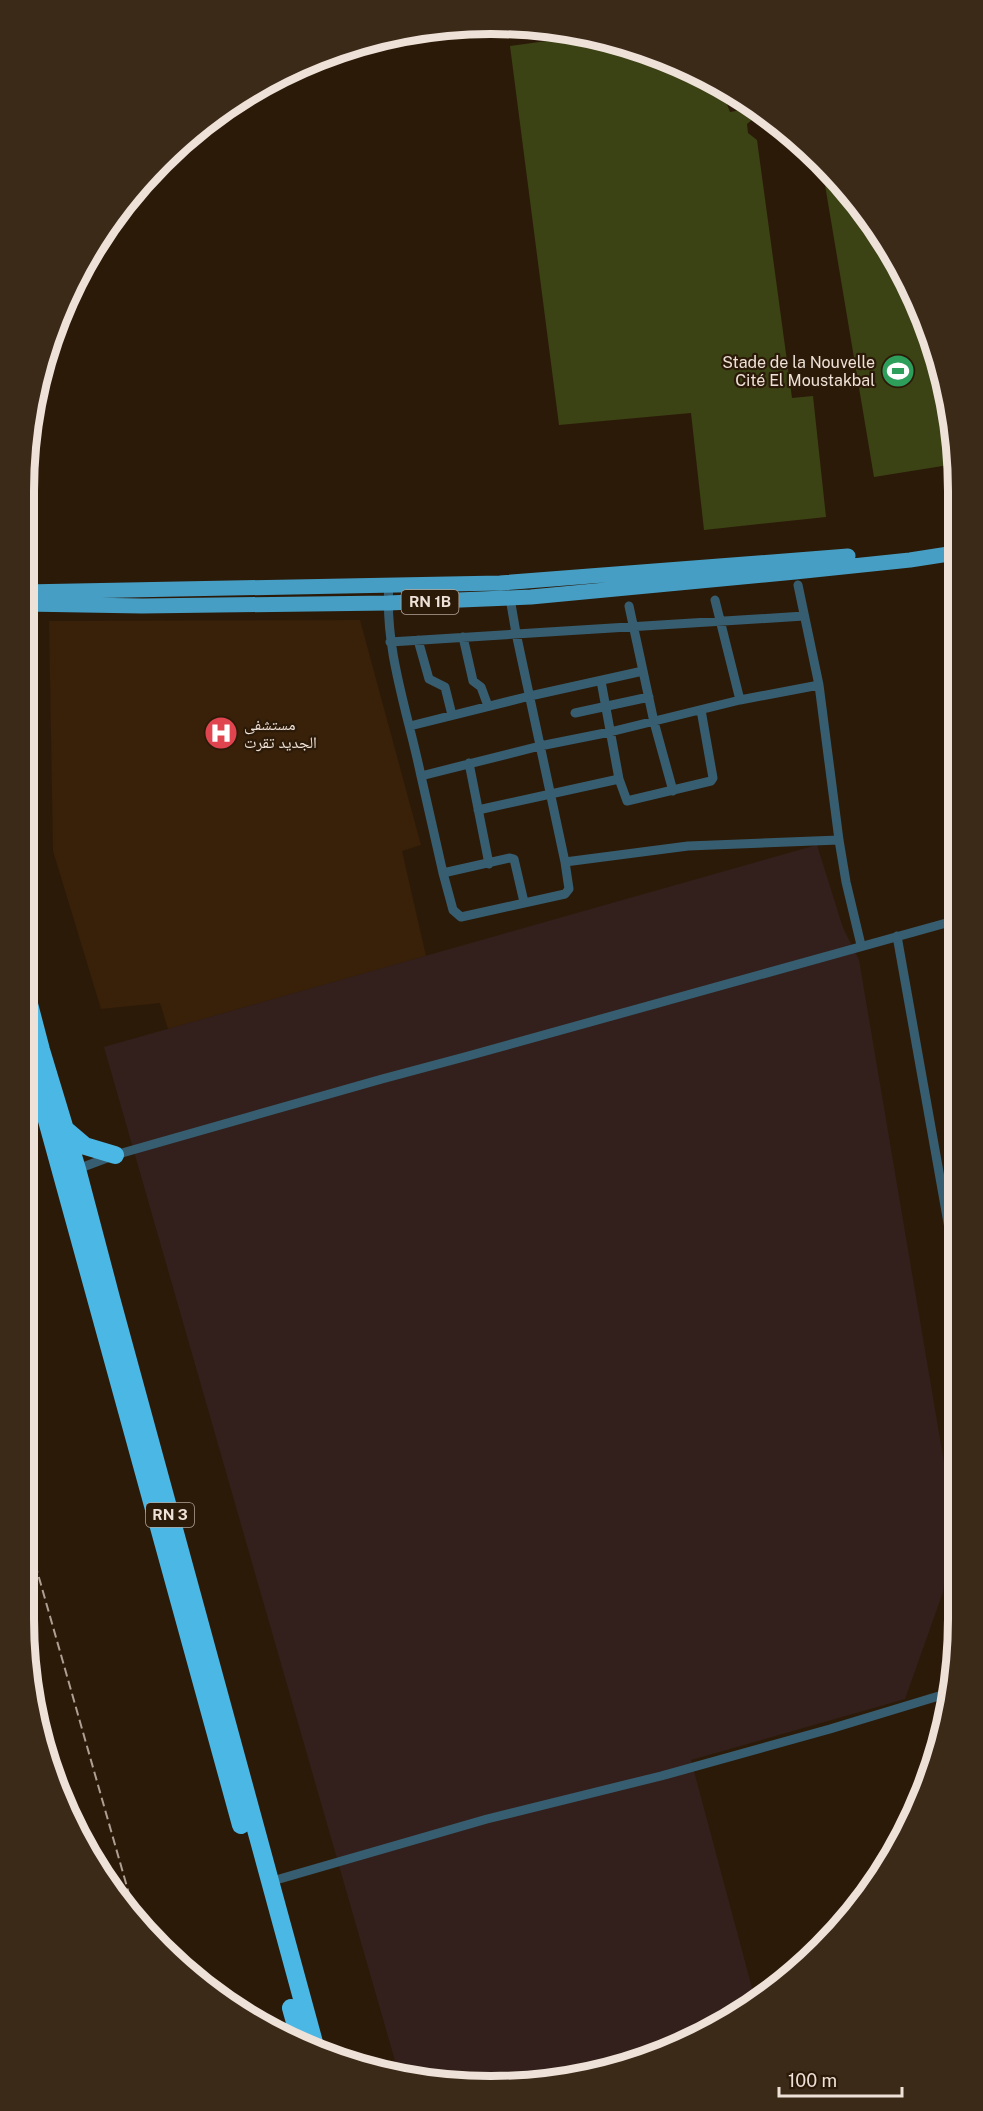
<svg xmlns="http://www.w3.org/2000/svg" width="983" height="2111" font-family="'Public Sans','Noto Naskh Arabic',sans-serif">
<rect width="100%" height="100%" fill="#2c1a09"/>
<path fill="#382009" d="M 360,620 L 421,845 L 402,851 L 426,956 L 168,1029 L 160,1003 L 101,1009 L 53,851 L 49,621 Z"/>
<path fill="#33201c" d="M 817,845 L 843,928 L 859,960 L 953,1516 L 943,1592 L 905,1699 L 691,1760 L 756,2003 L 699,2039 L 552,2083 L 400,2078 L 104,1047 Z"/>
<path fill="#3b4315" d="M 591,35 L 671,60 L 721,89 L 730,112 L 751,108 L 753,119 L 747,124 L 748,133 L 757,140 L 792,398 L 813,396 L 826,517 L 704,530 L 691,413 L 559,425 L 510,46 Z
M 822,167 L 863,207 L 923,312 L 955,430 L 955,464 L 874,477 Z"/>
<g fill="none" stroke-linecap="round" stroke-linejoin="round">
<path stroke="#375e70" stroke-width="9" d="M 389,584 C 384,649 408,713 421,776 L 540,746 L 610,732 L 740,700 L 819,685 L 798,585
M 510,598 L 516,633 L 565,862 L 688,846 L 839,840
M 715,600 L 740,700
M 629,606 L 654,722 L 673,791
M 463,637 L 473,681 L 481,687 L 488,706
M 418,640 L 429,679 L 445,687 L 452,715
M 390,642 L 804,616
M 601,681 L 619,779 L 627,801 L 711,781 L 713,778 L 701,710
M 819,685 L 839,840 L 846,882 L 861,945
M 575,713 L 649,697
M 410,726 L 530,696 L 643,671
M 469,763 L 489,864
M 421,776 L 443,873 L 453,910 L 461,917 L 565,894 L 569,889 L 565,862
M 478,810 L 619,779
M 443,873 L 510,858 L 514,859 L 524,902
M 897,936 L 958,1279
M 75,1170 L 115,1155 L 382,1079 L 468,1056 L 957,920
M 269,1882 L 487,1819 L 661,1776 L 830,1729 L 952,1692"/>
<path stroke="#469ec4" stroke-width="15" d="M 24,592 L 500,583 L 848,556
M 24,604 L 142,606 L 388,603 L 531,597 L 795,572 L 910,560 L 955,553"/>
<path stroke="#4ab7e5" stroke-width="18" d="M 24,985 L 41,1050 L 77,1169 L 111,1298 L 315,2046
M 24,1037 L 241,1825
M 65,1129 L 85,1146 L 115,1155
M 291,2008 L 300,2040"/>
<path stroke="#ae9f93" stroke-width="2" stroke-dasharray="9 4.5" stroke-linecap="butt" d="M 24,1525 L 137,1922"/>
</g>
<defs>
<g id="stadium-disc" transform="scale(1.725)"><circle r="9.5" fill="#2e9e5b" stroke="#2c1a09"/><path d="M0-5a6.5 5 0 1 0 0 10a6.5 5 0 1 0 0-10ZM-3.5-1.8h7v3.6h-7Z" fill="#fff"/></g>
<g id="hospital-disc" transform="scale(1.725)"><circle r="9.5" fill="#e0444e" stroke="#2c1a09"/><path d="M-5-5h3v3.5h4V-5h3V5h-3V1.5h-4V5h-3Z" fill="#fff"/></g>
</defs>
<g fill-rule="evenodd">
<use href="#stadium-disc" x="898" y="371"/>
<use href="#hospital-disc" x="221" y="733"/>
</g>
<g text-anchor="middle" stroke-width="4.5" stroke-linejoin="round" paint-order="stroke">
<g fill="#2c1a09" stroke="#b4a599" stroke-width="1.5">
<rect x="401.5" y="590" width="57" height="24" rx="4.5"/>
<rect x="146" y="1503" width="48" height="24" rx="4.5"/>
</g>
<g font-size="15" font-weight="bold" fill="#eee1d7">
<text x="430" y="607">RN 1B</text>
<text x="170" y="1520">RN 3</text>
</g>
<g font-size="16" fill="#eee1d7" stroke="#2c1a09" text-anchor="end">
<text x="875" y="368">Stade de la Nouvelle<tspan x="875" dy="18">Cité El Moustakbal</tspan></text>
<text x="244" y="730" text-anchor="start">مستشفى<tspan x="244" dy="18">الجديد تقرت</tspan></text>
</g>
</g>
<path d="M0 0H983V2111H0ZM491 34H491A457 457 0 0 1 948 491V1619A457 457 0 0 1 491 2076H491A457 457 0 0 1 34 1619V491A457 457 0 0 1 491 34Z" fill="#3c2a19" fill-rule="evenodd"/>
<path fill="none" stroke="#eee1d7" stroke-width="8" d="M491 34H491A457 457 0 0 1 948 491V1619A457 457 0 0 1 491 2076H491A457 457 0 0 1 34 1619V491A457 457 0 0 1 491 34Z"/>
<path d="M779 2087v9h123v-9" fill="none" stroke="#eee1d7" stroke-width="3"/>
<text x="788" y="2087" font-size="18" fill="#eee1d7" stroke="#2c1a09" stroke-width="4.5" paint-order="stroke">100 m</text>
</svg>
